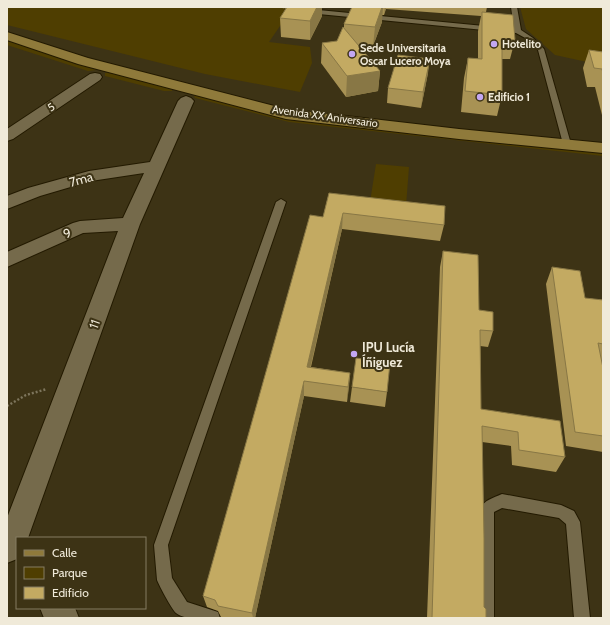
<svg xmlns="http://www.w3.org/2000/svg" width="610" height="625" font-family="Cabin,sans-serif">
<rect width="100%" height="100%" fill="#3d3315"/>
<path fill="#4f3e01" d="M 7,7 L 316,7 L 291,10 L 269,42 L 310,47 L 312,63 L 300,92 L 205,74 L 7,25 Z
M 520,7 L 603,7 L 603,64 L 587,62 L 555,55 L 526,29 Z
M 7,40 L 94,66 L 96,70 L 88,71 L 7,45 Z
M 111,71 L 173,87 L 172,91 L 164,91 L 105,76 L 105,73 Z
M 193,94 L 287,117 L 603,150 L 603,156 L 289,122 L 195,98 Z
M 376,164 L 409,167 L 406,206 L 370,202 Z"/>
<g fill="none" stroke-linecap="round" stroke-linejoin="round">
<g stroke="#231a00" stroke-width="2">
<path id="service" d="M 511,7 L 517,7 L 521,30 L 533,38 L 544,49 L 571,144 L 570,146 L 564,146 L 563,144 L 538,50 L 529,40 L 516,33 L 308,13 L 305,11 L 308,9 L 514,29 Z
M 281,199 L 286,202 L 168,545 L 172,578 L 187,602 L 218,612 L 220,618 C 209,618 185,621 176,613 C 171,608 160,587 157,580 L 154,545 L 276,202 Z
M 502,494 L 561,505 L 574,511 L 580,522 L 590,618 L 574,618 L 566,524 L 559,518 L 502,508 L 494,512 L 494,618 L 478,618 L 480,509 C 484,500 493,498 502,494 Z"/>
</g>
<g stroke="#231a00" stroke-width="2">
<path id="minor" d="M 95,73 L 100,74 L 102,77 L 100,80 L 13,139 L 7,141 L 7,129 L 90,74 Z
M 186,96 L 191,98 L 194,101 L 140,224 L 28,538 L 17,538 L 17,559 L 7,563 L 7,518 L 118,231 L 83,233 L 7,267 L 7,252 L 73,223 L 80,221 L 123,218 L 144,173 L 91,181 L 40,196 L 7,209 L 7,196 L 28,188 L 89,171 L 150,162 L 178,101 L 181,98 Z
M 40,608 L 75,608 L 79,618 L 44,618 Z"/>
</g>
<g stroke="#231a00" stroke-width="2">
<path id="primary" d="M 7,32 L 88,58 L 286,109 L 459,129 L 603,143 L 603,153 L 459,139 L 286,119 L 78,64 L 7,40 Z"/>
</g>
<path stroke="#7d755c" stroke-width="1.5" stroke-dasharray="1 1" stroke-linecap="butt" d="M 281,7 L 289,9"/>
<path stroke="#7d755c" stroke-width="2.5" stroke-dasharray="2 2" stroke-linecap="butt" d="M 7,406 L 26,395 L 47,389"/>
<use href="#service" fill="#756a4b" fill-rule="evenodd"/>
<use href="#minor" fill="#756a4b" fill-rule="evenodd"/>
<use href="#primary" fill="#8f7a3b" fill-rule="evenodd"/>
</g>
<path fill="#a89254" d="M 352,7 L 487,7 L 486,12 L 515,40 L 510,59 L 502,59 L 502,95 L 497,116 L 461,112 L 464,78 L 468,58 L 478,59 L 478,31 L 481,16 L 386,9 L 384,15 L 382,15 L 382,22 L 373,46 L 358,45 L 380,71 L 378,91 L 346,97 L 321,63 L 322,43 L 337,41 L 344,28 L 344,24 Z
M 322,16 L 310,40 L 281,37 L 280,18 Z
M 589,50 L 603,52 L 603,119 L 595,87 L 587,87 L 583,68 Z
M 428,73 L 421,108 L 387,103 L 388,88 Z
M 329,193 L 444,225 L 440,241 L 342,229 L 311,367 L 350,373 L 347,402 L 304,396 L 255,618 L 228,618 L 221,617 L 218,611 L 207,607 L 203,596 L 323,217 Z
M 443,251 L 479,310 L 493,331 L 488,347 L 480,346 L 481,409 L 565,457 L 556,472 L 512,465 L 511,446 L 482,442 L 484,607 L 486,618 L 427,618 L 440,267 Z
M 552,267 L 585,298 L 603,300 L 603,361 L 602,361 L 603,368 L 603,452 L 566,446 L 546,284 Z
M 352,387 L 387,392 L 385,407 L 350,402 Z"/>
<path fill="#887745" d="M 317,7 L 322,7 L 322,16 L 310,40 L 310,21 Z
M 382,7 L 383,7 L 382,22 L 373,46 L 375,27 Z
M 385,7 L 386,7 L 384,15 Z
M 430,59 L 428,73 L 421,108 L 423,92 Z
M 380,71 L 378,91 L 346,97 L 347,76 Z
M 343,213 L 342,229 L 307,382 L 307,367 Z
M 350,373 L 349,388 L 347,402 L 348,387 Z
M 304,381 L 304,396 L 255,618 L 253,618 L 252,613 Z"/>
<path fill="#c3aa62" stroke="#887745" d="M 287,7 L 317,7 L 310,21 L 280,18 Z
M 352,7 L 382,7 L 375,27 L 344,24 Z
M 482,12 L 513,15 L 515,40 L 502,39 L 502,95 L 465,91 L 468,58 L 482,59 Z
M 343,27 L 380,71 L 347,76 L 322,43 L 337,41 Z
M 589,50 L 603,52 L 603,74 L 602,69 L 594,68 Z
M 398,55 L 430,59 L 423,92 L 388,88 Z
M 329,193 L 445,206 L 444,225 L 343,213 L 307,367 L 350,373 L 348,387 L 304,381 L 252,613 L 218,606 L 215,600 L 203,596 L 310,215 L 323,217 Z
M 443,251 L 478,255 L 479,310 L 493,312 L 493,331 L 480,330 L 481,409 L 560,421 L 565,457 L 519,450 L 518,432 L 482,426 L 484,538 L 484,607 L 486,609 L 486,618 L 432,618 Z
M 552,267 L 580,271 L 585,298 L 603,300 L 603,344 L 598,343 L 603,368 L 603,436 L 575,432 Z
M 356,358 L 390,363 L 387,392 L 352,387 Z"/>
<g fill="#c3a7f2" stroke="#3d3315" stroke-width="1.5">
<circle cx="494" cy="44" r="4"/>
<circle cx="352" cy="54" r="4"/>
<circle cx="480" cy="97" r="4"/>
<circle cx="354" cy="354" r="4"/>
</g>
<g text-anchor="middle" stroke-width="4" stroke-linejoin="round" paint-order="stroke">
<g font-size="11" font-weight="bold" fill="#f0ead9" stroke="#3d3315" text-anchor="start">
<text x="502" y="48">Hotelito</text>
<text x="360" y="52">Sede Universitaria<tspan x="360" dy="13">Oscar Lucero Moya</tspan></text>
<text x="488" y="101">Edificio 1</text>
</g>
<g font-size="11" fill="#f0ead9" stroke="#3d3315">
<text transform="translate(51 107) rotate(-34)" y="4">5</text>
<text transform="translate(325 116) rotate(8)" y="4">Avenida XX Aniversario</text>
</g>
<g font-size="13" fill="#f0ead9" stroke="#3d3315">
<text transform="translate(81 179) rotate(-15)" y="5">7ma</text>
<text transform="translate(67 233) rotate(-24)" y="5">9</text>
<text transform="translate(94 324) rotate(-70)" y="5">11</text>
</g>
<g font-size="13" font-weight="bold" fill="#f0ead9" stroke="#3d3315" text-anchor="start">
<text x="362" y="352">IPU Lucía<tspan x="362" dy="15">Íñiguez</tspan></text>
</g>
</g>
<rect width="610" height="625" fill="none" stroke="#f0ead9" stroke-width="16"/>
<rect x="16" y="537" width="130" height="72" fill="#3d3315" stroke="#857c63"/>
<rect x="24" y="550" width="20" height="6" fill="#8f7a3b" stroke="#857c63"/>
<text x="52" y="557" font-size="12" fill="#f0ead9">Calle</text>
<rect x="24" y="567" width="20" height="12" fill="#4f3e01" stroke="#857c63"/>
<text x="52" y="577" font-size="12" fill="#f0ead9">Parque</text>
<rect x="24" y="587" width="20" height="12" fill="#c3aa62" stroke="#857c63"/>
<text x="52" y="597" font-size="12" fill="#f0ead9">Edificio</text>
</svg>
